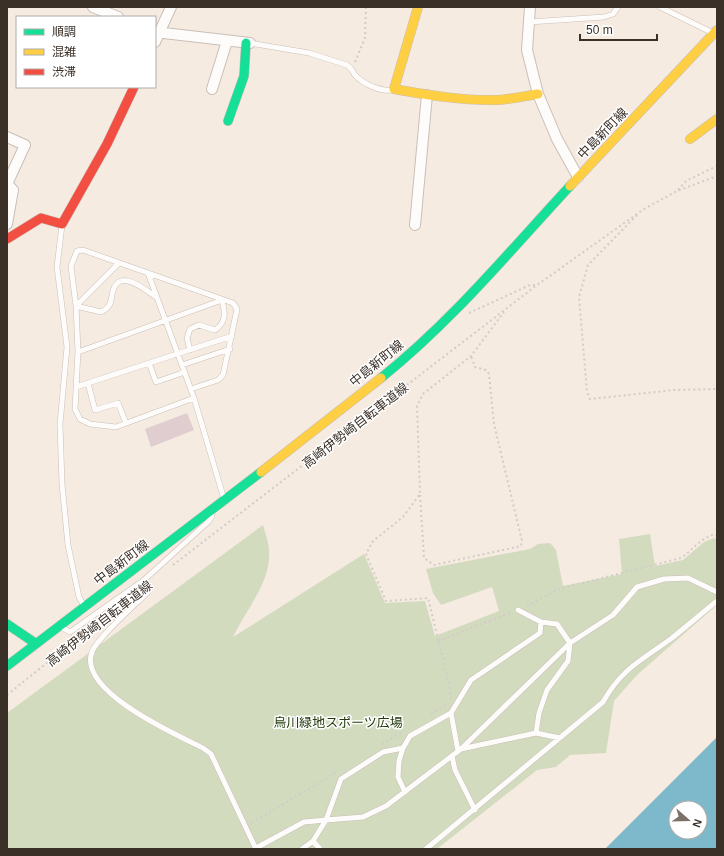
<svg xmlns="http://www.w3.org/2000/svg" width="724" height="856" font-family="Arial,'Noto Sans JP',sans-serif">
<rect width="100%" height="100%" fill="#f6ebe1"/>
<path fill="#d3dbbf" d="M 263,525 C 265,532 268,541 269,549 C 272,582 246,609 233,637 L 364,554 L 385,603 L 425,601 L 435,636 L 499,611 L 492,587 L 441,605 L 433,593 L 426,569 L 530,549 L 538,544 L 550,543 L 556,550 L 563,586 L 622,574 L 619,539 L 650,534 L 655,566 L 683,560 L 704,542 L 714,538 L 717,540 L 717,605 L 637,675 L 614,701 L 606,753 L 570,755 L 556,767 L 537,770 L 437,849 L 7,849 L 7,713 Z"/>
<path fill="#7eb9cb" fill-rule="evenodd" d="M 717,737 L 717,849 L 605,849 ZM 676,808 L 700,808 L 700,832 L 676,832 Z"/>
<path fill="#e0cdcf" d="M 187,413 L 194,430 L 151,447 L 145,429 Z"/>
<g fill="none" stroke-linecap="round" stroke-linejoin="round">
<g stroke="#c9bfb7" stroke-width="6">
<path id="lane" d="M 660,7 L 713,33
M 529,22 L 604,17 L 613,14 L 618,7
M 250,43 L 309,53 L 347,65 C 352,68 352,71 355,75 C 363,84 381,92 393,90
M 62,225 L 57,267 L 67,347 L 60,424 L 62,484 L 68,545 L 79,597 L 84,606
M 119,263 L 76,306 L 101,312 C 109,308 111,304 112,295 C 117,266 143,288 156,297
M 148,273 L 194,398 L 224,499
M 78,352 L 222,300 C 225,312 227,322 215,330 L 199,325 L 190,329 L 187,338 L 190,350
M 149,363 L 156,382 L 185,372
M 182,365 L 230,349
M 88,383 L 95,410 L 118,403 L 126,423
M 76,387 L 232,336
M 191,389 L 218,380 L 223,375 L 237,309 L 233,303 L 83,250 L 77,251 L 71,266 L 76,306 L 78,352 L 75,409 L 80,419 L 90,424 L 116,427 L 194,398
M 212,516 L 209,521 L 144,580 L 148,584 L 148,592 C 135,605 98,637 92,652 C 77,691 177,735 203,748 L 211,754 L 256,849
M 518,610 L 541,622 L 557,624 L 570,643 L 568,661 L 547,690 L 539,713 L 536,733
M 61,627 L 70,632 L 144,580
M 461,749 L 536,733 L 560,738
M 458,751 L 451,713 L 471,680 L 540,633 L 541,622
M 452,756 L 455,770 L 475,810
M 405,792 L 398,777 L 399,761 L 403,748 L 410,736 L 451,713
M 313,841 L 320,849
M 256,848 L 304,822 L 326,820 L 341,779 L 383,752 L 403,748
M 302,849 L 313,841 L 326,820 L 363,817 L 386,806 L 461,749 L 570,643 L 613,615 L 637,587 L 664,579 L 688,578 L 717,592
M 426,849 L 603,702 C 622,668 642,660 672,638 C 687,626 702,613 717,601"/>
</g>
<g stroke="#c9bfb7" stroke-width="12">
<path id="street" d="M 93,7 L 118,17
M 530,7 L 527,50 L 538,94 L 557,139 L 578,177
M 155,32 L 250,43
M 155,42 L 171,7
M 212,89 L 227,41
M 7,137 L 25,145 L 7,184
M 7,184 L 13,190 L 7,224
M 415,225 L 427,95"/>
</g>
<g stroke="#c9bfb7" stroke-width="10">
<path id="fast" d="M 228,121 L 244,76 L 246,43
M 381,378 C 451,322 509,252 570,186
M 7,624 L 35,643
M 7,666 L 261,472"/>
</g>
<g stroke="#c9bfb7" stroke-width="10">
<path id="slow" d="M 418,7 L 394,89 C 428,95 463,101 498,100 C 512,99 525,96 538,94
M 690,139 L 717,119
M 570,186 L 717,30
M 261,472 L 381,378"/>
</g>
<g stroke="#c9bfb7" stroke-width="10">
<path id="jam" d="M 7,239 L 41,218 L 62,224 L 107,144 L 134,87"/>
</g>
<path stroke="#d1ccc8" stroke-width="2" stroke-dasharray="2 3" stroke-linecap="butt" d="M 355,62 L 365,38 L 366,7
M 678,190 L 686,181 L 717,166
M 637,215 L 588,265 L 579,297 L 587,392 L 590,399 L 674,390 L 717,389
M 469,313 L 530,285 L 536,285
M 420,495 L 424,558 L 434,565 L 521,546 L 522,541 L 494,424 L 489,374 L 486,370 L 475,367 L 471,356
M 173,565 L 537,285 L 644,209 L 677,191 L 717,176
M 527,606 L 559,589 L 681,558 C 693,550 700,538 715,534 L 717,536
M 438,641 L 512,612
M 7,695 L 90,628
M 451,699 L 450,688 L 428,598 L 386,601 L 366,554 L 373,541 L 403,517 L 420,494 L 417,406 L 423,394 L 471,356 L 504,312
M 431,714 L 446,705
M 382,744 L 404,731
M 252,823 L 337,772"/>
<use href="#lane" stroke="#fefcfa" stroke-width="5"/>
<use href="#street" stroke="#fefcfa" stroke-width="10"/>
<use href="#fast" stroke="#16e098" stroke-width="9"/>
<use href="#slow" stroke="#ffcf43" stroke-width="9"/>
<use href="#jam" stroke="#f24e42" stroke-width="9"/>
</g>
<g text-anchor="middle" stroke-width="3" stroke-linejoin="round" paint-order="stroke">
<g font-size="13" fill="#3a3028" stroke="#fff">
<text transform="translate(602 133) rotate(-46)" y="5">中島新町線</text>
<text transform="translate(376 363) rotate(-39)" y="5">中島新町線</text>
<text transform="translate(355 425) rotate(-38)" y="5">高崎伊勢崎自転車道線</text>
<text transform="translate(121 562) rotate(-37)" y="5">中島新町線</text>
<text transform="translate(99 623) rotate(-38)" y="5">高崎伊勢崎自転車道線</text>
</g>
<g font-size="13" fill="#243a0c" stroke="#fff">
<text x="338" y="727">烏川緑地スポーツ広場</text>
</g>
</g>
<rect width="724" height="856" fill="none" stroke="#3a3028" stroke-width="16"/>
<rect x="16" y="16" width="140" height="72" fill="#ffffff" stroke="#b0aca9"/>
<rect x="24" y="29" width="20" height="6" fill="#16e098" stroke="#b0aca9"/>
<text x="52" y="36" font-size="12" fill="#3a3028">順調</text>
<rect x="24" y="49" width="20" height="6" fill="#ffcf43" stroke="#b0aca9"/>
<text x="52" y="56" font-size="12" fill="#3a3028">混雑</text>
<rect x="24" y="69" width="20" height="6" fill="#f24e42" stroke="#b0aca9"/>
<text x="52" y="76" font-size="12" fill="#3a3028">渋滞</text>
<g transform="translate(688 820) rotate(110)"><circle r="19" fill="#ffffff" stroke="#b0aca9"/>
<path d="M0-3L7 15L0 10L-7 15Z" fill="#7c7169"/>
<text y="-6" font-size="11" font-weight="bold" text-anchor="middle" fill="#3a3028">N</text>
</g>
<path d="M580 34v6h77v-6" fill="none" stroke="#3a3028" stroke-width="2"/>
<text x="586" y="34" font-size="12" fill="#3a3028" stroke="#ffffff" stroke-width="3" paint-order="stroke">50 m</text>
</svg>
